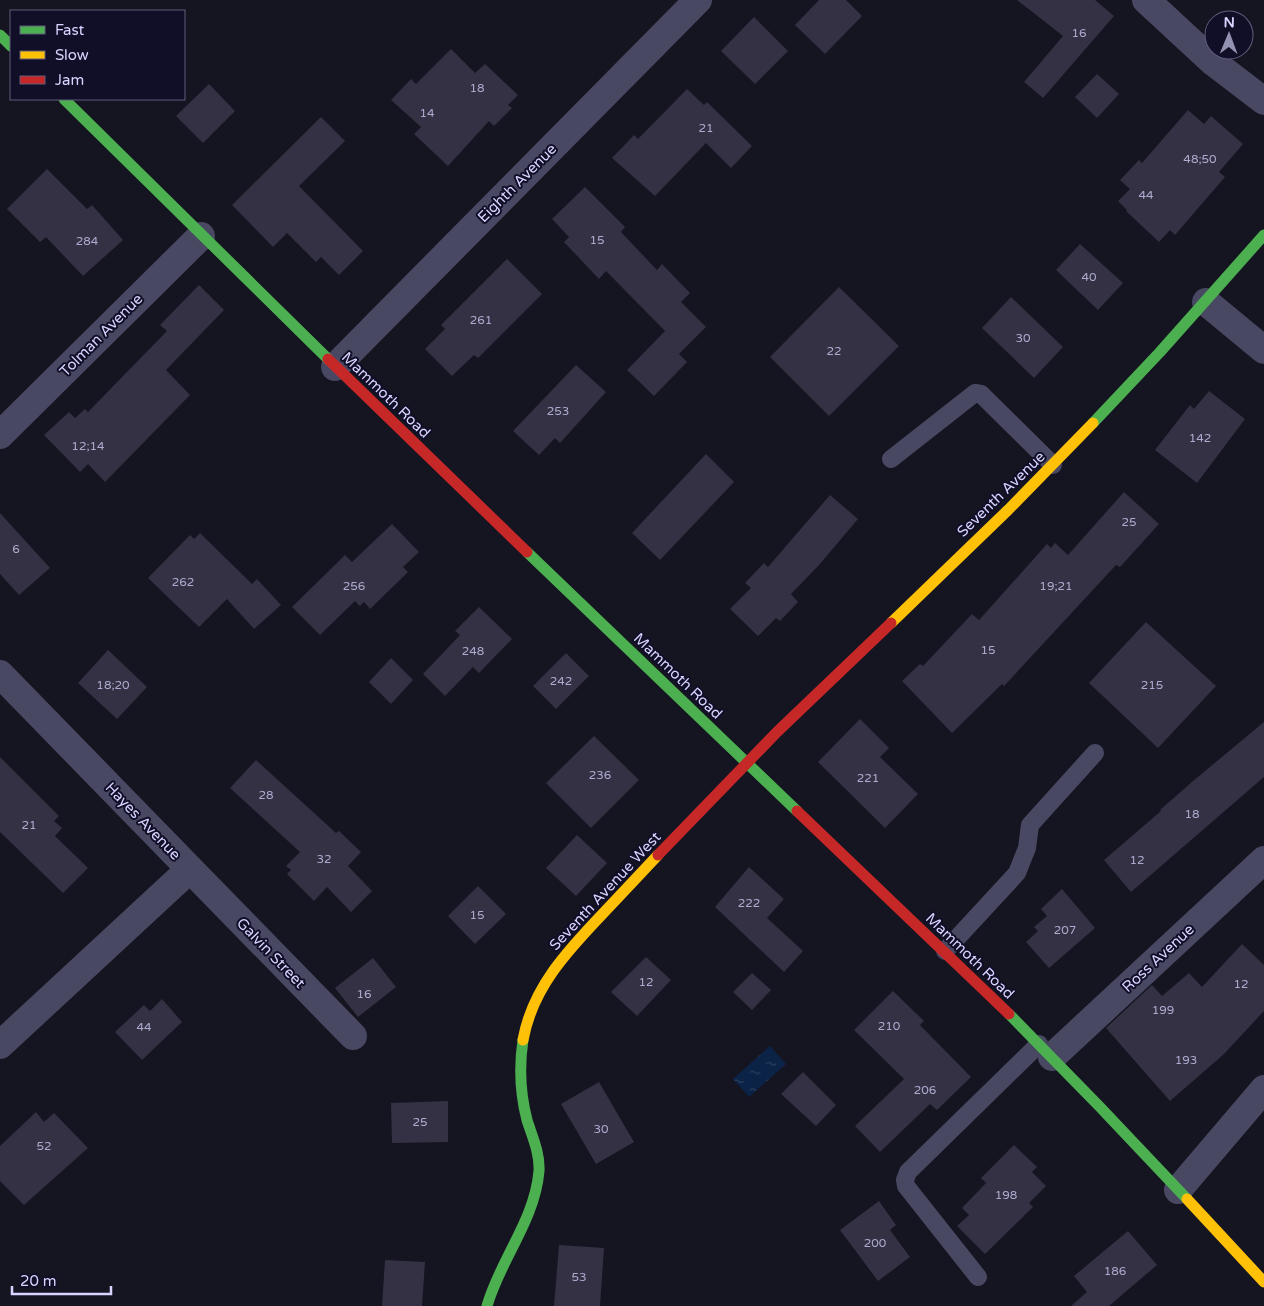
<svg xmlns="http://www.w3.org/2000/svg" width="1264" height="1306" font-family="'Varela Round',sans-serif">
<defs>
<pattern id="water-ripples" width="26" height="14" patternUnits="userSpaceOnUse" patternTransform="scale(1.25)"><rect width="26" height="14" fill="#0b2346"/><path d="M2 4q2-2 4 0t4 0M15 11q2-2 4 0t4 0" fill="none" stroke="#2e4262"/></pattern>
</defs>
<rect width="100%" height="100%" fill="#151421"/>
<path fill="url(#water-ripples)" d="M 770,1046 L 786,1064 L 749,1097 L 733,1079 Z"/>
<path fill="#333143" d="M 819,0 L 846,0 L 862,16 L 825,54 L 795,25 Z
M 1017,0 L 1095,0 L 1114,16 L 1043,98 L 1024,82 L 1063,36 Z
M 754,17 L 788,51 L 755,84 L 721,51 Z
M 451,49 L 475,73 L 485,64 L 518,95 L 508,105 L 512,108 L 494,126 L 489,121 L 448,166 L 414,134 L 421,127 L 391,100 L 411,79 L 416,84 Z
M 1097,74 L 1119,94 L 1097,118 L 1075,97 Z
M 209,84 L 235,111 L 203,143 L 176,116 Z
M 687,89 L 704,105 L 707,102 L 752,146 L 731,168 L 706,143 L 655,196 L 612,158 L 634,135 L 638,139 Z
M 1188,110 L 1204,124 L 1211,116 L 1243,144 L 1219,172 L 1225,177 L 1175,235 L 1170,230 L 1159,242 L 1126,211 L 1127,210 L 1118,201 L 1130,189 L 1120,180 L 1139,160 L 1142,163 Z
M 321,117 L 345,141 L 299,186 L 363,251 L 339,275 L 321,257 L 316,262 L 287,233 L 273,247 L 232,205 Z
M 47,169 L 87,209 L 92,205 L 123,240 L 83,276 L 46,237 L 40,242 L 7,209 Z
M 585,187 L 625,227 L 621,232 L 657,270 L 662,264 L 690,293 L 681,302 L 706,327 L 679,354 L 687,362 L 654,396 L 627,370 L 665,331 L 606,271 L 599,279 L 564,242 L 569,237 L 552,219 Z
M 1080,244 L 1123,283 L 1098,310 L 1056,270 Z
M 507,259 L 542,294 L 478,358 L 474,355 L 452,376 L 425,349 L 445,329 L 441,325 Z
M 199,285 L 224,310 L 166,370 L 190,395 L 105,482 L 88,464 L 80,472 L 44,435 L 69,412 L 75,418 L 85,409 L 88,412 L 167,331 L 160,325 Z
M 839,287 L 899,346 L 829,416 L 770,357 Z
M 1011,297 L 1063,347 L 1034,378 L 982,328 Z
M 576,365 L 606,392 L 560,443 L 555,438 L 539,455 L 513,431 Z
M 1209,391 L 1245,419 L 1197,483 L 1155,450 L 1190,405 L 1194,409 Z
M 706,454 L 734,482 L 660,560 L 632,533 Z
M 1124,492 L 1159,524 L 1120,567 L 1116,565 L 1004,686 L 1002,684 L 952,733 L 902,681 L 920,664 L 923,666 L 972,614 L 979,620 L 1047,544 L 1051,548 L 1055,543 L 1068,555 Z
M 830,495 L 858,519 L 819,565 L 791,594 L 798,602 L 780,621 L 776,618 L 758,636 L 730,609 L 751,588 L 745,583 L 764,563 L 768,567 Z
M 0,513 L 50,568 L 19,595 L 0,574 Z
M 392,524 L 419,552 L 403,567 L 408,572 L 370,609 L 364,602 L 360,606 L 355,601 L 320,635 L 292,607 L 345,555 L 352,562 Z
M 200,533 L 252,584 L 257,579 L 281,605 L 254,629 L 227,599 L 199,627 L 148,578 L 190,535 L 194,539 Z
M 479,607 L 512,639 L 479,673 L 473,667 L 445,696 L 423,674 L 460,635 L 455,631 Z
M 1146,622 L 1216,686 L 1158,748 L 1089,683 Z
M 108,650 L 147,687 L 117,719 L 78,683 Z
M 566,653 L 589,676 L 556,709 L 533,686 Z
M 391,658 L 413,680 L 391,704 L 369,682 Z
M 860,719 L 889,748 L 880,757 L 918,794 L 885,828 L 818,762 Z
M 1264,722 L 1264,777 L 1131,892 L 1104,860 L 1161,811 L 1160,810 L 1193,781 Z
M 594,736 L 639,780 L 591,828 L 546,783 Z
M 0,757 L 59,816 L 54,821 L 62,828 L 55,836 L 88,868 L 63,893 L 0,832 Z
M 256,760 L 336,833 L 339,831 L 361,852 L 348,866 L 372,891 L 351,912 L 327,887 L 314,901 L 287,874 L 291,870 L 286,866 L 300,852 L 230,788 Z
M 577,835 L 607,863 L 576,896 L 546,868 Z
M 749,867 L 784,899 L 767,918 L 803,951 L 784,972 L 715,907 Z
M 478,886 L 506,914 L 475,944 L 448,916 Z
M 1062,889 L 1095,928 L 1049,968 L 1026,942 L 1038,931 L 1034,927 L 1047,916 L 1041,909 Z
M 1242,944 L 1264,965 L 1264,1011 L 1224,1054 L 1170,1101 L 1106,1028 L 1152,985 L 1162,996 L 1189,973 L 1202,987 Z
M 646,957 L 671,980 L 637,1016 L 611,992 Z
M 373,958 L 396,987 L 358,1017 L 335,988 Z
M 752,973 L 771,990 L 752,1010 L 733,992 Z
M 893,991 L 924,1021 L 920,1025 L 971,1077 L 937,1110 L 930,1104 L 880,1152 L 855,1126 L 904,1079 L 854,1030 Z
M 162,999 L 182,1022 L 142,1060 L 115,1032 L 144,1005 L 150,1011 Z
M 803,1072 L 836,1105 L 816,1126 L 781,1094 Z
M 599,1082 L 634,1142 L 596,1164 L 561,1104 Z
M 448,1101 L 448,1142 L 392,1143 L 391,1103 Z
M 36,1112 L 44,1122 L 54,1113 L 88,1148 L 24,1205 L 0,1181 L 0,1146 Z
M 1014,1145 L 1037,1167 L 1032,1172 L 1046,1186 L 1029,1203 L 1033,1207 L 985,1254 L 957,1226 L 969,1215 L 962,1208 L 986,1183 L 981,1178 Z
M 879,1201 L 896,1225 L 890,1230 L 910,1257 L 878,1281 L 840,1230 Z
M 1128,1231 L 1157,1265 L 1109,1306 L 1071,1306 L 1087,1292 L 1074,1276 Z
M 559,1245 L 604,1248 L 600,1306 L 554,1306 Z
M 385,1260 L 425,1262 L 422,1306 L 382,1306 Z"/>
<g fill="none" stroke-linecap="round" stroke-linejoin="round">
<path stroke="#484862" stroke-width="18" d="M 891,459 L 975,393 L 981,394 L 1053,465
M 945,951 L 1017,873 L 1027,848 L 1030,825 L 1095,753
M 978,1277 L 906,1186 L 905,1180 L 908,1172 L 1039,1044"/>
<path stroke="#484862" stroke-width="28" d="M 1146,0 L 1213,62 L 1264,101
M 1206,302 L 1264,350
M 335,367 L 698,0
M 0,435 L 201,236
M 0,674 L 190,869 L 0,1045
M 190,869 L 353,1036
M 1052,1057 L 1264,860
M 1178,1190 L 1264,1089"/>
<path stroke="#4caf50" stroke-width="11" d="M 0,35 L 11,46
M 64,99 L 328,359
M 1093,423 L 1160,352 L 1264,235
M 527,552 L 797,811
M 1009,1014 L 1099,1106 L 1187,1199
M 487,1306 C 500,1260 535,1220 539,1171 C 540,1153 532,1136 527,1120 C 520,1093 519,1067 523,1040"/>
<path stroke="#ffc107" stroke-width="11" d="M 891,623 L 1008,510 L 1093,423
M 523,1040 C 533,984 573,945 611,905 C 627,888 642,872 658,855
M 1187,1199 L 1264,1282"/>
<path stroke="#c62828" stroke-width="11" d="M 328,359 L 527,552
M 797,811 L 1009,1014
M 658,855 L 777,732 L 891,623"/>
</g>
<g text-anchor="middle" stroke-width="4" stroke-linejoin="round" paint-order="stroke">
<g font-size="12" fill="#aeabd0">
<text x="1079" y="37">16</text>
<text x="477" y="92">18</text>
<text x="427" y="117">14</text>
<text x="706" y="132">21</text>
<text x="1200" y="163">48;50</text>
<text x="1146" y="199">44</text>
<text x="597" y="244">15</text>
<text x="87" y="245">284</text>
<text x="1089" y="281">40</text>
<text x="481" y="324">261</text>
<text x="1023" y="342">30</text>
<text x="834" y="355">22</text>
<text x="558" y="415">253</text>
<text x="1200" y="442">142</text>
<text x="88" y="450">12;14</text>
<text x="1129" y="526">25</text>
<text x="16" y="553">6</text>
<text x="183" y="586">262</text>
<text x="354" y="590">256</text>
<text x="1056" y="590">19;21</text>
<text x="988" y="654">15</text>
<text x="473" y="655">248</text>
<text x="561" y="685">242</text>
<text x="113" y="689">18;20</text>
<text x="1152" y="689">215</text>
<text x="600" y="779">236</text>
<text x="868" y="782">221</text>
<text x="266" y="799">28</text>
<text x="1192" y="818">18</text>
<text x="29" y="829">21</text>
<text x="324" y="863">32</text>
<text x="1137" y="864">12</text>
<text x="749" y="907">222</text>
<text x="477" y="919">15</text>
<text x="1065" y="934">207</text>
<text x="646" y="986">12</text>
<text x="1241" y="988">12</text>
<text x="364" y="998">16</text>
<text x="1163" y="1014">199</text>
<text x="889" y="1030">210</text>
<text x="144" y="1031">44</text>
<text x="1186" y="1064">193</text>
<text x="925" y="1094">206</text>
<text x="420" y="1126">25</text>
<text x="601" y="1133">30</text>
<text x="44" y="1150">52</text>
<text x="1006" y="1199">198</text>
<text x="875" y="1247">200</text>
<text x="1115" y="1275">186</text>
<text x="579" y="1281">53</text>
</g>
<g font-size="15" fill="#d7d4ff" stroke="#110e27">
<text transform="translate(517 183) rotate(-45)" y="5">Eighth Avenue</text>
<text transform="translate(101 335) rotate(-45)" y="5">Tolman Avenue</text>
<text transform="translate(386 395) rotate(44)" y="5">Mammoth Road</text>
<text transform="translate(1001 494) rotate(-44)" y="5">Seventh Avenue</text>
<text transform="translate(678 676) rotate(44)" y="5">Mammoth Road</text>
<text transform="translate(143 821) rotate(46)" y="5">Hayes Avenue</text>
<text transform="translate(605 891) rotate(-47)" y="5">Seventh Avenue West</text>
<text transform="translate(271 953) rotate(46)" y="5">Galvin Street</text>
<text transform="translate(970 956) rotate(44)" y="5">Mammoth Road</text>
<text transform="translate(1158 958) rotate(-43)" y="5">Ross Avenue</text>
</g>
</g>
<rect x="10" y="10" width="175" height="90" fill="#110e27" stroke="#605d7d"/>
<rect x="20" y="26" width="25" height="8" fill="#4caf50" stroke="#605d7d"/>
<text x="55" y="35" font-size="15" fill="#d7d4ff">Fast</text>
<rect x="20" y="51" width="25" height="8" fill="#ffc107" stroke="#605d7d"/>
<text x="55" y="60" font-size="15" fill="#d7d4ff">Slow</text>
<rect x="20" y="76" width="25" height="8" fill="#c62828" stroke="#605d7d"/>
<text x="55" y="85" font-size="15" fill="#d7d4ff">Jam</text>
<g transform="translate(1229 35) rotate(1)"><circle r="24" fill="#110e27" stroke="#605d7d"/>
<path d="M0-4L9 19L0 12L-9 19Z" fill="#9391b1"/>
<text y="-8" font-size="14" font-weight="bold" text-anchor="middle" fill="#d7d4ff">N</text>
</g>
<path d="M12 1286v8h99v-8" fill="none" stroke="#d7d4ff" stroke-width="2.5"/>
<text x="20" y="1286" font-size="15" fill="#d7d4ff" stroke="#110e27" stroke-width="4" paint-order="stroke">20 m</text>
</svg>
